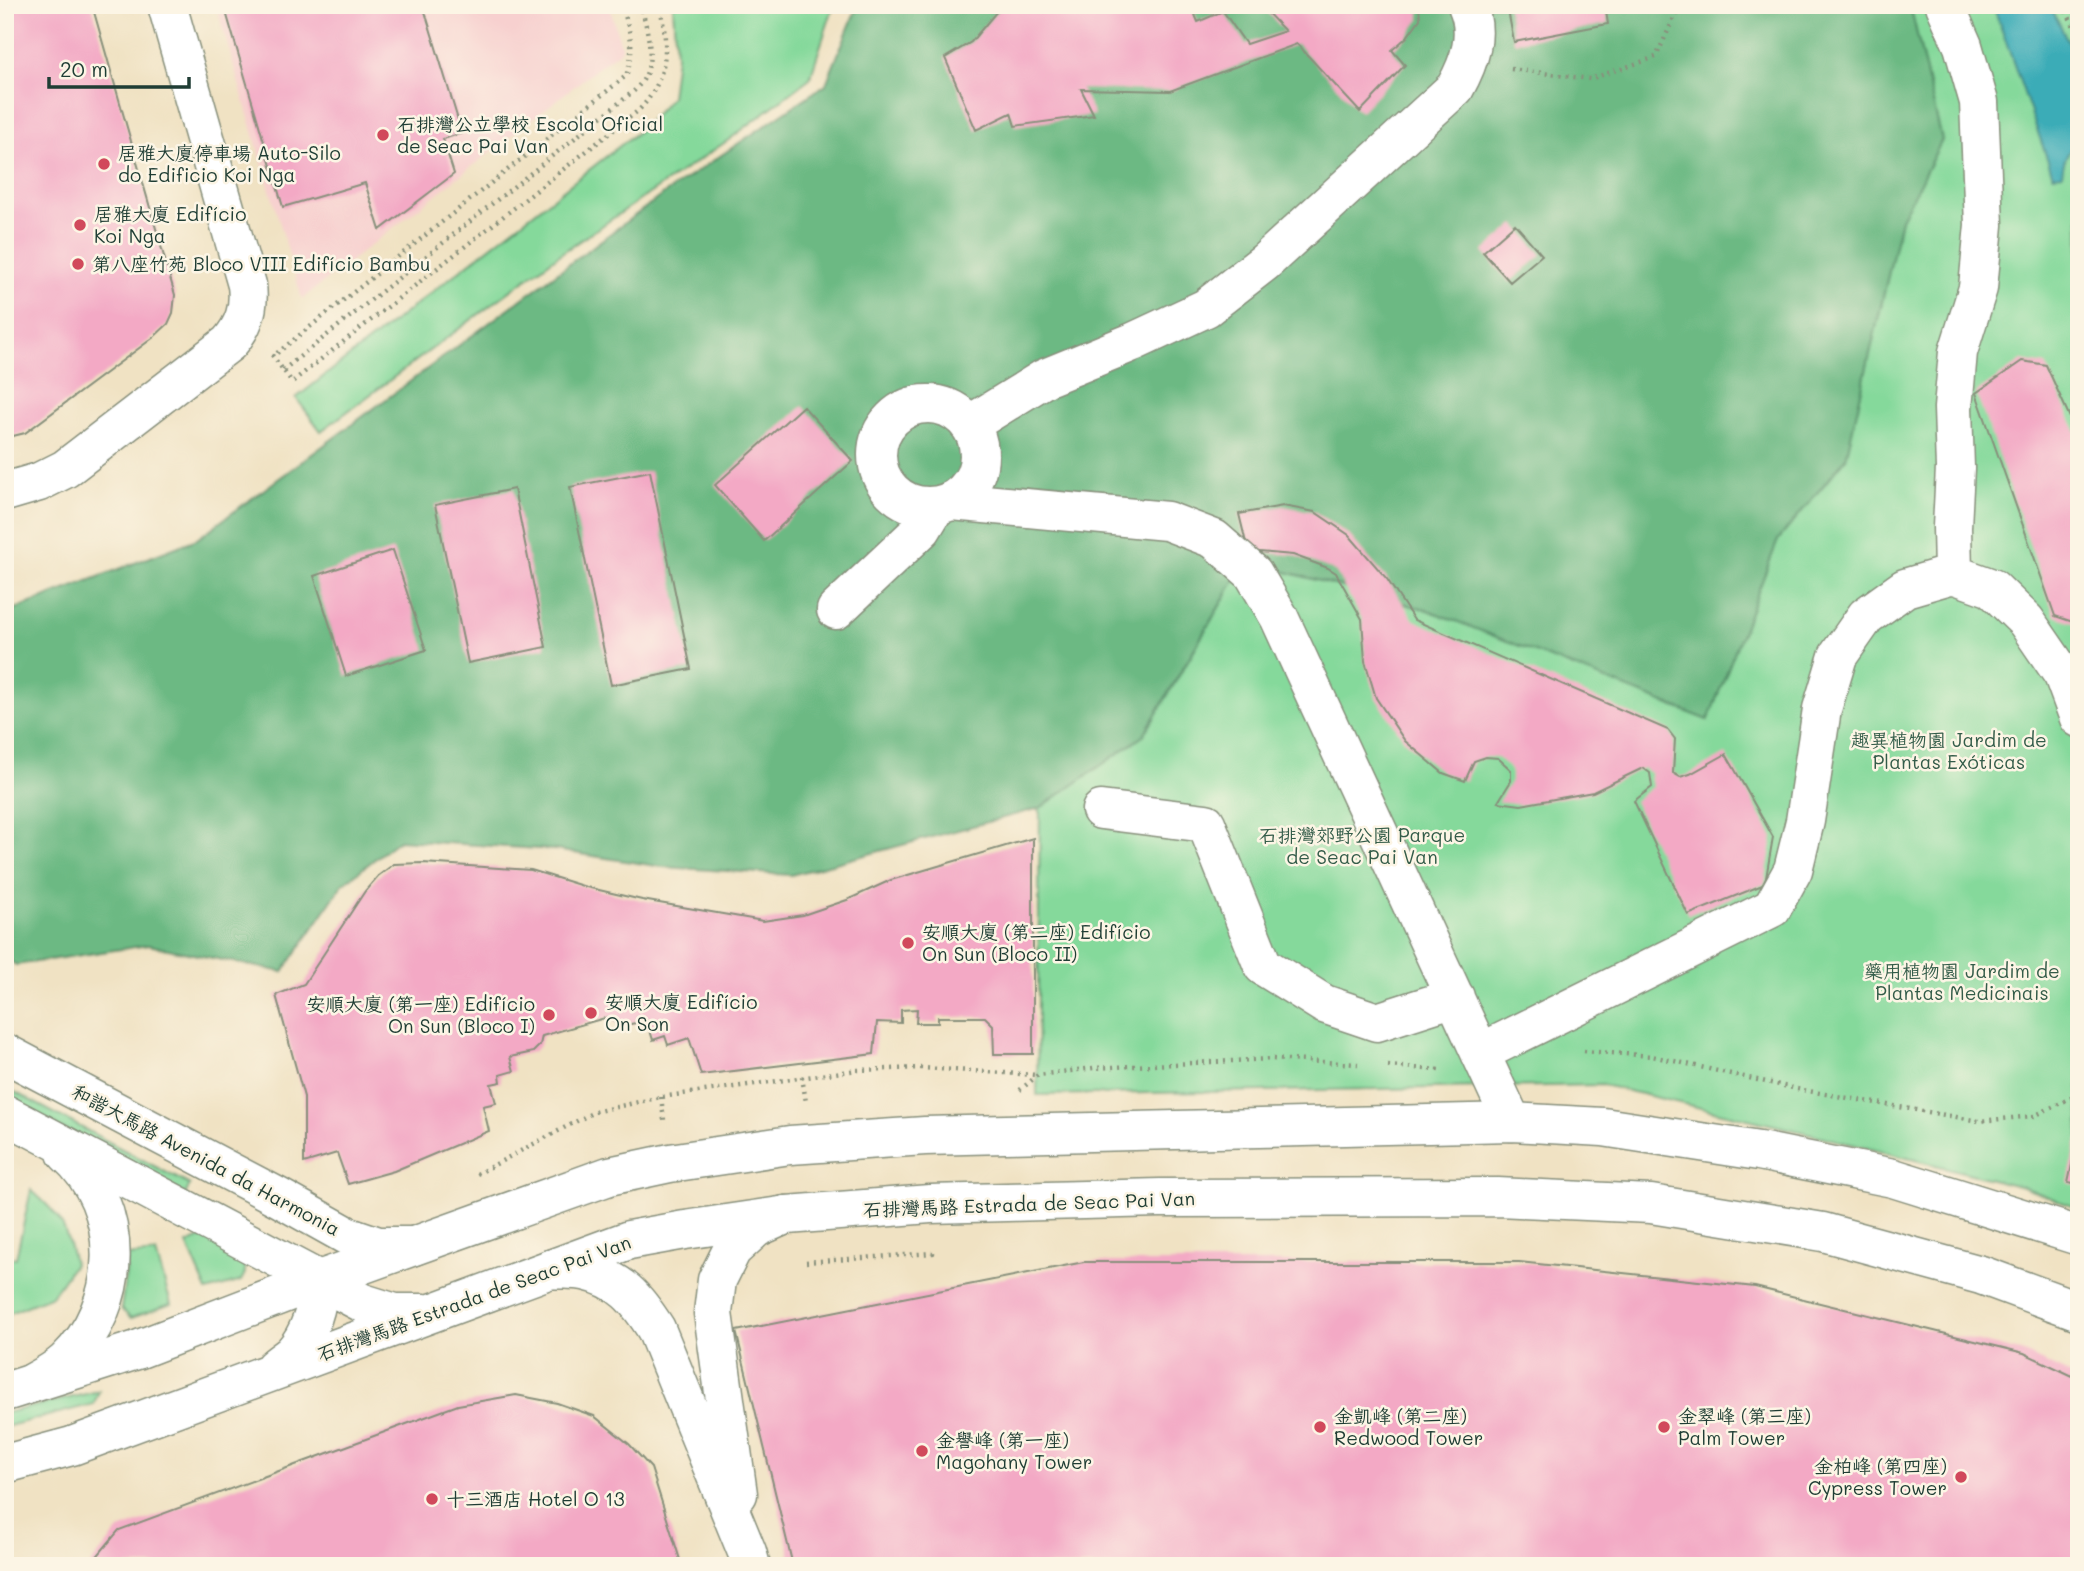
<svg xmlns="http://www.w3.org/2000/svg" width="2084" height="1571" font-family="Mali,'LXGW WenKai TC',sans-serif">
<rect width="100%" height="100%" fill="#fcf5e5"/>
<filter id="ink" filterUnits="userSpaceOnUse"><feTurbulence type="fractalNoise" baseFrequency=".0143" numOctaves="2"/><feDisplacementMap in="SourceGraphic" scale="14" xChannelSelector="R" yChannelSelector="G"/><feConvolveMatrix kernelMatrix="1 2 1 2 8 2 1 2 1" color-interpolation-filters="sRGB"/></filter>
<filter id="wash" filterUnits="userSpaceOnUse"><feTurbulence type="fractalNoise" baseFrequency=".00686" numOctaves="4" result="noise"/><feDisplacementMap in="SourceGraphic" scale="28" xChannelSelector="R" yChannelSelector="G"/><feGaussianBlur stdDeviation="1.57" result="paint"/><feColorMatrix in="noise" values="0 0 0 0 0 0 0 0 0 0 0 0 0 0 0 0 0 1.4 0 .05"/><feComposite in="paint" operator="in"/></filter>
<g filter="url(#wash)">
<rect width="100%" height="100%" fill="#f0e2c3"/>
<path fill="#f7d0cf" d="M 216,5 L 609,5 L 622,49 L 302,299 Z"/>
<path fill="#85d99b" stroke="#528b68" stroke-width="2" d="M 673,5 L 834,5 L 810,78 L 730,139 L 560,254 L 321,431 L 296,398 L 644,127 L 671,97 L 676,56 Z
M 1910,5 L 2079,5 L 2079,1209 L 2023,1187 L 1799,1131 L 1603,1085 L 1037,1095 L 1040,808 L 1148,729 L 1246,561 L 1428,610 L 1708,720 L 1778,540 L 1846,458 L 1901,219 L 1942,140 Z
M 5,1087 L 190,1185 L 185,1195 L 5,1099 Z
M 31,1190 C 62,1217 65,1224 74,1264 L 52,1296 L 5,1315 L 5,1257 L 16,1258 Z
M 205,1236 L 245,1263 L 245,1273 L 241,1281 L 207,1291 L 187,1244 Z
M 156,1253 L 171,1304 L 131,1318 L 121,1309 L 128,1256 Z
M 99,1391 L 94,1404 L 5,1427 L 5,1413 Z"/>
<path fill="#6cb983" stroke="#467b5c" stroke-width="2" d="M 858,5 L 1910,5 L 1942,140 L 1901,219 L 1846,458 L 1778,540 L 1708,720 L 1428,610 L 1246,561 L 1143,736 L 1040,808 L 791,875 L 663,867 L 555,850 L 399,840 L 343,884 L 283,972 L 148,945 L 16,965 L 5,958 L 5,613 L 197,539 L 661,196 L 826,84 Z"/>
<path fill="#3bacb7" stroke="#2d7476" stroke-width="2" d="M 1993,5 L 2050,5 L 2079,63 L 2079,140 C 2068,150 2063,160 2062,174 L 2053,175 Z"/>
<g id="blocks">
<path fill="#f3a9c5" d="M 5,5 L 92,5 L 175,295 L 173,313 L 168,324 L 154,337 L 25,433 L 5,438 Z
M 224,5 L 423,5 L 462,133 L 443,139 L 454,174 L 380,230 L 365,183 L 283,207 Z
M 1002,5 L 1191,5 L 1198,22 L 1223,11 L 1246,44 L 1285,31 L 1262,7 L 1264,5 L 1419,5 L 1420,19 L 1407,37 L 1392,50 L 1405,65 L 1360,112 L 1297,44 L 1170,91 L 1081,89 L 1094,115 L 1015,126 L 1011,113 L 976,130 L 945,58 L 971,42 Z
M 1507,5 L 1605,5 L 1608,24 L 1514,42 Z
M 1515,224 L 1542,255 L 1510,282 L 1483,252 Z
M 2022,361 L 2046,365 L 2077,433 L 2079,433 L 2079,624 L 2055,616 L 1976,393 Z
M 803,406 L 853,461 L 764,541 L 715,485 Z
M 650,471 L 691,669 L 611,685 L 570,487 Z
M 514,489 L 546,647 L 468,663 L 435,505 Z
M 1283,506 L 1315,512 L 1349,535 L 1387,579 L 1414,620 L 1668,730 L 1675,739 L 1673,773 L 1680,777 L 1690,774 L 1726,754 L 1773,837 L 1765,884 L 1688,915 L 1634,801 L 1652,787 L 1650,773 L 1643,768 L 1593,792 L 1521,805 L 1498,802 L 1511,781 L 1511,770 L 1498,758 L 1486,757 L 1474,761 L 1465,781 L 1443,773 L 1405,741 L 1376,698 L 1365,661 L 1362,619 L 1336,573 L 1328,568 L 1293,555 L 1248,551 L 1239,514 Z
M 393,550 L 426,650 L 346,676 L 314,576 Z
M 1033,838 L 1033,1054 L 994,1054 L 993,1025 L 985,1017 L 938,1017 L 938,1023 L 916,1023 L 917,1009 L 901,1010 L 901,1023 L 877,1022 L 874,1054 L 701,1075 L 689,1038 L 668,1045 L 665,1036 L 653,1040 L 647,1021 L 625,1025 L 616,1023 L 608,1017 L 542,1036 L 540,1045 L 533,1052 L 510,1057 L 514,1071 L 500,1075 L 501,1082 L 491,1084 L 496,1103 L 483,1106 L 489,1131 L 394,1171 L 348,1184 L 337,1153 L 304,1163 L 304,1097 L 276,995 L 304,984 L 365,891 L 378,876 L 394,864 L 423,863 L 531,870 L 586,887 L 642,900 L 763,921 L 803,915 L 847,900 L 891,880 Z
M 2078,1137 L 2079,1137 L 2079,1185 L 2068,1183 Z
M 1084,1262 L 1519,1262 L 1755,1287 L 2024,1353 L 2079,1379 L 2079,1566 L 793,1566 L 736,1331 Z
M 516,1395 L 557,1403 L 594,1416 L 629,1444 L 651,1468 L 682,1566 L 89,1566 L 119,1530 L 458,1405 Z"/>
</g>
</g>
<g filter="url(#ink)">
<use href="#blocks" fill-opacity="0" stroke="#88907c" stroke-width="2"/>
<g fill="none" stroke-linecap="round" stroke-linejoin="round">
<g stroke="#88907c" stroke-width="41">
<path id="minor" d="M877 455a51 51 0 1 1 102 0a51 51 0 1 1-102 0Z
M 969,425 L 1045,378 L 1133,342 L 1206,308 L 1265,262 L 1455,88 C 1469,63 1480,34 1467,5
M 5,492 L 39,482 L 65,469 L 229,343 C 244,326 250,308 247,285 L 167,5
M 952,501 L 1167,521 L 1214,539 L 1253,573 L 1279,617 L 1512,1122
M 1953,574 L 1992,588 L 2026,621 L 2063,675 L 2079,718
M 836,610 L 922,529 L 936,506
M 1101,810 L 1206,823 L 1263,966 L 1324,1004 L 1377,1022 L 1455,997
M 5,1053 L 278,1197 L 346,1235 L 378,1246 L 413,1246
M 1480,1053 L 1772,908 L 1793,870 L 1805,821 L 1822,709 L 1838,656 L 1866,616 L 1905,588 L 1953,574 L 1952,527 L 1955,468 L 1953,408 L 1958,352 L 1978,288 L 1984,225 L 1979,102 L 1963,46 L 1945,5
M 5,1114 L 319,1280
M 550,1269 C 561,1270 573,1269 584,1271 C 621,1279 637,1299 656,1329 L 747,1552 L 751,1566
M 34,1382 C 45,1376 57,1369 66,1361 C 124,1305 127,1207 66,1153
M 738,1494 L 713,1313 L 717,1280 L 732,1250 L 756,1228 L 785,1215"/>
</g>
<g stroke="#88907c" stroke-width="41">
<path id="major" d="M 319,1280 L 363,1303 L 395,1313 L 424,1313
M 274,1368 C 279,1363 286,1359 292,1354 C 309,1336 319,1305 319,1280
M 5,1392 L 137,1350 L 319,1280 L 609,1176 L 670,1163 L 790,1145 L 925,1136 L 1512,1122 L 1603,1127 L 1759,1151 L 1893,1178 L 2079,1236
M 5,1464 L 72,1446 L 629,1240 L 685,1230 L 787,1215 L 930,1204 L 1160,1198 L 1498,1197 L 1651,1204 L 1823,1232 L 1981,1275 L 2079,1311"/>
</g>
<path stroke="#88907c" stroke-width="4.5" stroke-dasharray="2 5" stroke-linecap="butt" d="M 2063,5 L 2079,36
M 1511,69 L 1590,79 L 1656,57 L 1680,5
M 277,353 L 626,76 C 636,47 630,33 622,5
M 272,355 L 292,382 L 639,110 C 668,80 670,44 659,5
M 283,370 L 634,91 C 637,87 642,83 644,78 C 656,58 646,26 641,5
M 1584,1051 L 1652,1056 L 1797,1089 L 1979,1121 L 2034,1116 L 2079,1094
M 1388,1066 L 1439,1070
M 802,1077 L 806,1102
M 1020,1090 L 1038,1075 L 1094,1068 L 1271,1059 L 1358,1064
M 661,1097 L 664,1120
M 477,1174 L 594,1112 L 661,1097 L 857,1070 L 922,1068 L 1037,1075
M 806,1262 L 933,1253 L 932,1248"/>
<use href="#minor" stroke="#fff" stroke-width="38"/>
<use href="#major" stroke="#fff" stroke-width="38"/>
</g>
</g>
<g fill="#d1495b" stroke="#fcf5e5" stroke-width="2.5">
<circle cx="383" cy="135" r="7"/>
<circle cx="104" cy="164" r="7"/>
<circle cx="80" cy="225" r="7"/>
<circle cx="78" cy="264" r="7"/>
<circle cx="908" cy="943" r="7"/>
<circle cx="591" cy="1013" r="7"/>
<circle cx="549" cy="1015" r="7"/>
<circle cx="1320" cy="1427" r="7"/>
<circle cx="1664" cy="1427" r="7"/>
<circle cx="922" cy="1451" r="7"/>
<circle cx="1961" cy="1477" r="7"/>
<circle cx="432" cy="1499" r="7"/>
</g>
<g text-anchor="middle" stroke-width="5" stroke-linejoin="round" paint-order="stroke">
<g font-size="19" fill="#1f3d34" stroke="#fcf5e5" text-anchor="start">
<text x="397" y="131">石排灣公立學校 Escola Oficial<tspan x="397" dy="22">de Seac Pai Van</tspan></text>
<text x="118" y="160">居雅大廈停車場 Auto-Silo<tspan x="118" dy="22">do Edificio Koi Nga</tspan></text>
<text x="94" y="221">居雅大廈 Edifício<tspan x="94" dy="22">Koi Nga</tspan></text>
<text x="92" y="271">第八座竹苑 Bloco VIII Edifício Bambu</text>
<text x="922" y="939">安順大廈 (第二座) Edifício<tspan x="922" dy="22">On Sun (Bloco II)</tspan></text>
<text x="605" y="1009">安順大廈 Edifício<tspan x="605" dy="22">On Son</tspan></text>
<text x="535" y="1011" text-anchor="end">安順大廈 (第一座) Edifício<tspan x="535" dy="22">On Sun (Bloco I)</tspan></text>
<text x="1334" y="1423">金凱峰 (第二座)<tspan x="1334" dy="22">Redwood Tower</tspan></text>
<text x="1678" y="1423">金翠峰 (第三座)<tspan x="1678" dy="22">Palm Tower</tspan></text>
<text x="936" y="1447">金譽峰 (第一座)<tspan x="936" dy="22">Magohany Tower</tspan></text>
<text x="1947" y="1473" text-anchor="end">金柏峰 (第四座)<tspan x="1947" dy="22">Cypress Tower</tspan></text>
<text x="446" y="1506">十三酒店 Hotel O 13</text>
</g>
<g font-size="19" fill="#335c49" stroke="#fcf5e5">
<text x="1949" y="747">趣異植物園 Jardim de<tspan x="1949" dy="22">Plantas Exóticas</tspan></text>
<text x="1362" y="842">石排灣郊野公園 Parque<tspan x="1362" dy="22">de Seac Pai Van</tspan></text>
<text x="1962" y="978">藥用植物園 Jardim de<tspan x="1962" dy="22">Plantas Medicinais</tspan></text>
</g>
<g font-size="19" fill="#1f3d34" stroke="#fcf5e5">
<text transform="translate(206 1160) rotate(28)" y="7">和諧大馬路 Avenida da Harmonia</text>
<text transform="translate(1029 1204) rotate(-2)" y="7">石排灣馬路 Estrada de Seac Pai Van</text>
<text transform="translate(474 1298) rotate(-20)" y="7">石排灣馬路 Estrada de Seac Pai Van</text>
</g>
</g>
<rect width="2084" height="1571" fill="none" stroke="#fcf5e5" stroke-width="28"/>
<path d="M49 77v10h140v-10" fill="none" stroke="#1f3d34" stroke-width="3.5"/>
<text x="60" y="77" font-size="21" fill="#1f3d34" stroke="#fcf5e5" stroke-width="5" paint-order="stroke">20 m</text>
</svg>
